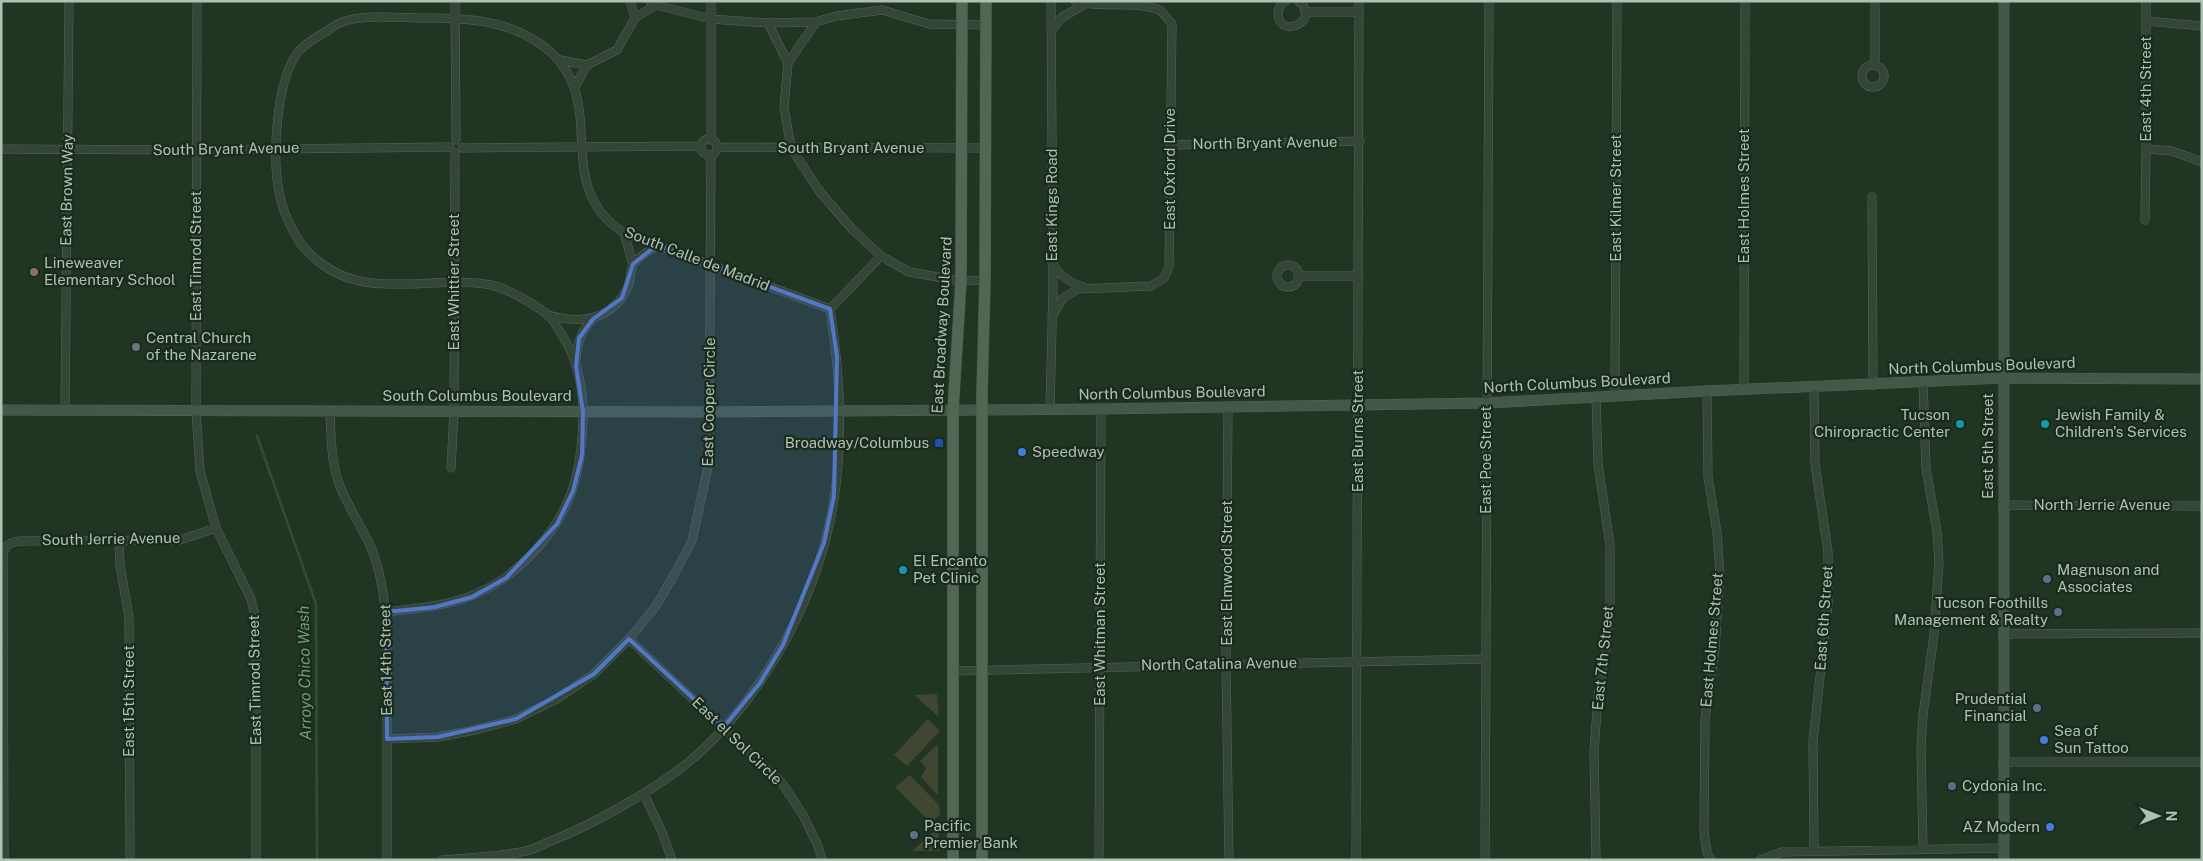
<svg xmlns="http://www.w3.org/2000/svg" width="2203" height="861" font-family="'Public Sans',sans-serif">
<rect width="100%" height="100%" fill="#213523"/>
<path fill="#3f4631" d="M 937,694 L 939,717 L 914,695 Z
M 928,719 L 940,731 L 907,766 L 894,755 Z
M 938,744 L 938,795 L 921,777 L 926,768 L 920,761 Z
M 910,775 L 939,805 L 940,814 L 931,823 L 895,787 Z
M 939,827 L 939,851 L 912,851 Z"/>
<g fill="none" stroke-linecap="round" stroke-linejoin="round">
<path stroke="#2e5031" stroke-width="2.5" d="M 257,436 L 316,604 L 317,860"/>
<g stroke="#556657" stroke-width="9">
<path id="street" d="M 197,1 L 196,411 L 200,471 L 216,528 L 251,599 L 256,620 L 256,860
M 455,1 L 456,140
M 650,1 L 656,5 L 711,19 L 768,23 L 816,22 L 836,16 L 882,10 L 929,24 L 986,25
M 711,1 L 711,140
M 1286,1 C 1281,4 1278,8 1278,14 C 1280,41 1323,19 1298,1
M 2146,1 L 2146,149 L 2172,151 L 2202,162
M 1305,12 L 1359,12
M 635,18 L 656,5
M 2146,21 L 2202,26
M 768,23 L 788,63 L 784,107 L 791,148 L 820,192 L 852,229 L 881,256 L 909,272 L 961,281 L 985,280
M 1051,31 L 1061,18 L 1085,4
M 560,60 L 587,65
M 788,63 L 816,22
M1862 76a11 11 0 1 1 22 0a11 11 0 1 1-22 0Z
M 1875,65 L 1875,1
M 575,87 L 587,65 L 617,50 L 635,18 L 630,1
M701 147a8 8 0 1 1 16 0a8 8 0 1 1-16 0Z
M 1170,145 L 1360,141
M 717,147 L 986,148
M 462,148 L 701,146
M 1,149 L 196,150 L 450,147
M 1872,197 L 1873,385
M 2145,220 L 2146,149
M 624,233 L 633,264
M 1052,263 C 1060,276 1069,282 1083,287
M1277 276a11 11 0 1 1 22 0a11 11 0 1 1-22 0Z
M 1298,276 L 1359,276
M 830,309 L 881,256
M 548,315 C 580,324 612,321 628,287 C 631,280 630,271 633,265 C 637,257 651,250 657,245
M 1052,317 L 1063,298 L 1078,289 L 1151,286 L 1164,278 L 1169,267 L 1172,24 C 1168,20 1165,15 1161,11 C 1142,0 1099,9 1075,1
M 576,359 C 577,343 581,330 593,319
M 1814,386 L 1815,464 L 1828,552 L 1828,603 L 1813,741 L 1814,851
M 1744,390 L 1745,1
M 1707,391 L 1708,477 L 1717,533 L 1720,574 L 1715,648 L 1705,719 L 1704,832 L 1707,853 L 1711,860
M 1615,396 L 1617,1
M 1596,397 L 1598,464 L 1610,545 L 1610,608 L 1606,649 L 1598,697 L 1594,751 L 1596,860
M 1228,407 L 1226,664 L 1229,860
M 65,409 L 69,1
M 1050,409 L 1053,287 L 1051,1
M 330,411 C 331,436 331,461 339,484 C 347,504 359,523 369,543 C 381,569 384,597 387,625 L 387,860
M 451,468 L 454,411 L 455,153
M 2003,505 L 2202,506
M 119,542 L 120,565 L 129,617 L 130,860
M 386,612 C 444,606 486,601 529,557 C 570,516 581,477 583,421 C 584,392 578,359 562,335 C 559,330 555,323 551,318 C 540,307 507,288 491,285 C 435,274 367,302 318,261 C 308,253 302,247 296,236 C 288,222 281,206 279,191 C 272,156 276,79 299,51 C 306,43 318,36 327,31 C 332,27 339,23 345,21 C 370,14 401,18 427,18 C 467,18 505,20 539,43 C 617,96 546,183 624,233 L 830,309
M 2003,634 L 2202,633
M 629,639 L 782,783 L 803,815 L 818,846 L 822,860
M 953,671 L 1485,659
M 387,739 L 438,737 L 475,730 L 516,719 L 555,700 L 594,674 L 629,639 L 656,606 L 675,573 L 692,541 L 709,462 L 711,155
M 2003,762 L 2202,762
M 644,794 L 662,832 L 672,860
M 1923,849 L 1921,747 L 1923,715 L 1934,635 L 1939,562 L 1937,532 L 1926,468 L 1923,382
M 4,860 L 3,556 C 4,545 10,542 20,541 L 180,540 L 216,528
M 442,860 C 470,858 499,857 526,851 C 535,849 543,844 551,841 C 576,831 600,819 624,805 C 649,791 675,774 697,755 C 757,701 804,620 825,542 C 845,468 842,384 830,309
M 1099,860 L 1101,409
M 1356,860 L 1359,1
M 1485,860 L 1489,1
M 1760,860 L 1782,852 L 2004,848"/>
</g>
<g stroke="#556657" stroke-width="11">
<path id="secondary" d="M 1,410 L 710,412 L 1101,409 L 1487,403 L 1707,391 L 2003,378 L 2202,379
M 2004,860 L 2004,1"/>
</g>
<g stroke="#3e4f40" stroke-width="12">
<path id="primary" d="M 953,860 L 953,411 L 961,281 L 962,1
M 982,860 L 982,393 L 985,280 L 986,1"/>
</g>
<use href="#street" stroke="#354636" stroke-width="8"/>
<use href="#secondary" stroke="#435846" stroke-width="10"/>
<use href="#primary" stroke="#536654" stroke-width="11"/>
</g>
<path fill="#5077cb" fill-opacity="0.2" stroke="#5077cb" stroke-width="4" stroke-linejoin="round" d="M 657,245 L 830,309 L 837,356 L 834,496 L 824,543 L 783,645 L 760,683 L 724,727 L 629,639 L 594,674 L 516,719 L 438,737 L 387,739 L 386,612 L 435,607 L 472,597 L 506,578 L 557,524 L 573,491 L 582,455 L 583,412 L 576,366 L 579,338 L 593,319 L 622,298 L 633,264 Z"/>
<circle fill="#8d6e63" stroke="#1a2a1c" stroke-width="2" cx="34" cy="272" r="5"/>
<circle fill="#6b7280" stroke="#1a2a1c" stroke-width="2" cx="136" cy="347" r="5"/>
<g fill="#0f9aa8" stroke="#1a2a1c" stroke-width="2">
<circle cx="1960" cy="424" r="5"/>
<circle cx="2045" cy="424" r="5"/>
<circle cx="903" cy="570" r="5"/>
</g>
<rect fill="#1a4fb4" stroke="#1a2a1c" stroke-width="2" x="934" y="438" width="10" height="10" rx="2.5"/>
<g fill="#3f7fe0" stroke="#1a2a1c" stroke-width="2">
<circle cx="1022" cy="452" r="5"/>
<circle cx="2044" cy="740" r="5"/>
<circle cx="2050" cy="827" r="5"/>
</g>
<g fill="#5c6f8a" stroke="#1a2a1c" stroke-width="2">
<circle cx="2047" cy="579" r="5"/>
<circle cx="2058" cy="612" r="5"/>
<circle cx="2037" cy="708" r="5"/>
<circle cx="1952" cy="786" r="5"/>
<circle cx="914" cy="835" r="5"/>
</g>
<g text-anchor="middle" stroke-width="4.5" stroke-linejoin="round" paint-order="stroke">
<g font-size="15" fill="#afc2b2" stroke="#1a2a1c">
<text transform="translate(2146 89) rotate(-90)" y="5">East 4th Street</text>
<text transform="translate(1265 143) rotate(-1)" y="5">North Bryant Avenue</text>
<text x="851" y="153">South Bryant Avenue</text>
<text transform="translate(226 149) rotate(-1)" y="5">South Bryant Avenue</text>
<text transform="translate(1170 169) rotate(-90)" y="5">East Oxford Drive</text>
<text transform="translate(67 190) rotate(-89)" y="5">East Brown Way</text>
<text transform="translate(1744 196) rotate(-90)" y="5">East Holmes Street</text>
<text transform="translate(1616 198) rotate(-90)" y="5">East Kilmer Street</text>
<text transform="translate(1052 205) rotate(-90)" y="5">East Kings Road</text>
<text transform="translate(196 256) rotate(-90)" y="5">East Timrod Street</text>
<text transform="translate(697 259) rotate(21)" y="5">South Calle de Madrid</text>
<text transform="translate(454 282) rotate(-90)" y="5">East Whittier Street</text>
<text transform="translate(942 325) rotate(-87)" y="5">East Broadway Boulevard</text>
<text transform="translate(1982 366) rotate(-2)" y="5">North Columbus Boulevard</text>
<text transform="translate(1577 383) rotate(-3)" y="5">North Columbus Boulevard</text>
<text transform="translate(1172 393) rotate(-1)" y="5">North Columbus Boulevard</text>
<text x="477" y="401">South Columbus Boulevard</text>
<text transform="translate(709 402) rotate(-89)" y="5">East Cooper Circle</text>
<text transform="translate(1358 431) rotate(-90)" y="5">East Burns Street</text>
<text transform="translate(1988 446) rotate(-90)" y="5">East 5th Street</text>
<text transform="translate(1486 460) rotate(-90)" y="5">East Poe Street</text>
<text x="2102" y="510">North Jerrie Avenue</text>
<text transform="translate(111 539) rotate(-1)" y="5">South Jerrie Avenue</text>
<text transform="translate(1227 573) rotate(-90)" y="5">East Elmwood Street</text>
<text transform="translate(1824 618) rotate(-86)" y="5">East 6th Street</text>
<text transform="translate(1100 634) rotate(-90)" y="5">East Whitman Street</text>
<text transform="translate(1712 640) rotate(-85)" y="5">East Holmes Street</text>
<text transform="translate(1603 658) rotate(-84)" y="5">East 7th Street</text>
<text transform="translate(386 660) rotate(-91)" y="5">East 14th Street</text>
<text transform="translate(1219 664) rotate(-1)" y="5">North Catalina Avenue</text>
<text transform="translate(255 680) rotate(-91)" y="5">East Timrod Street</text>
<text transform="translate(129 701) rotate(-90)" y="5">East 15th Street</text>
<text transform="translate(737 741) rotate(44)" y="5">East el Sol Circle</text>
</g>
<g font-size="15" fill="#afc2b2" stroke="#1a2a1c" text-anchor="start">
<text x="44" y="268">Lineweaver<tspan x="44" dy="17">Elementary School</tspan></text>
<text x="146" y="343">Central Church<tspan x="146" dy="17">of the Nazarene</tspan></text>
<text x="1950" y="420" text-anchor="end">Tucson<tspan x="1950" dy="17">Chiropractic Center</tspan></text>
<text x="2055" y="420">Jewish Family &amp;<tspan x="2055" dy="17">Children's Services</tspan></text>
<text x="929" y="448" text-anchor="end">Broadway/Columbus</text>
<text x="1032" y="457">Speedway</text>
<text x="913" y="566">El Encanto<tspan x="913" dy="17">Pet Clinic</tspan></text>
<text x="2057" y="575">Magnuson and<tspan x="2057" dy="17">Associates</tspan></text>
<text x="2048" y="608" text-anchor="end">Tucson Foothills<tspan x="2048" dy="17">Management &amp; Realty</tspan></text>
<text x="2027" y="704" text-anchor="end">Prudential<tspan x="2027" dy="17">Financial</tspan></text>
<text x="2054" y="736">Sea of<tspan x="2054" dy="17">Sun Tattoo</tspan></text>
<text x="1962" y="791">Cydonia Inc.</text>
<text x="924" y="831">Pacific<tspan x="924" dy="17">Premier Bank</tspan></text>
<text x="2040" y="832" text-anchor="end">AZ Modern</text>
</g>
<g font-size="16" font-style="italic" fill="#6a9f6f" stroke="#1a2a1c">
<text transform="translate(304 673) rotate(-91)" y="6">Arroyo Chico Wash</text>
</g>
</g>
<rect width="2203" height="861" fill="none" stroke="#afc2b2" stroke-width="5"/>
<g transform="translate(2158 816) rotate(90)" stroke="#1a2a1c" stroke-width="4" paint-order="stroke">
<path d="M0-4L9 19L0 12L-9 19Z" fill="#afc2b2"/>
<text y="-8" font-size="14" font-weight="bold" text-anchor="middle" fill="#afc2b2">N</text>
</g>
</svg>
